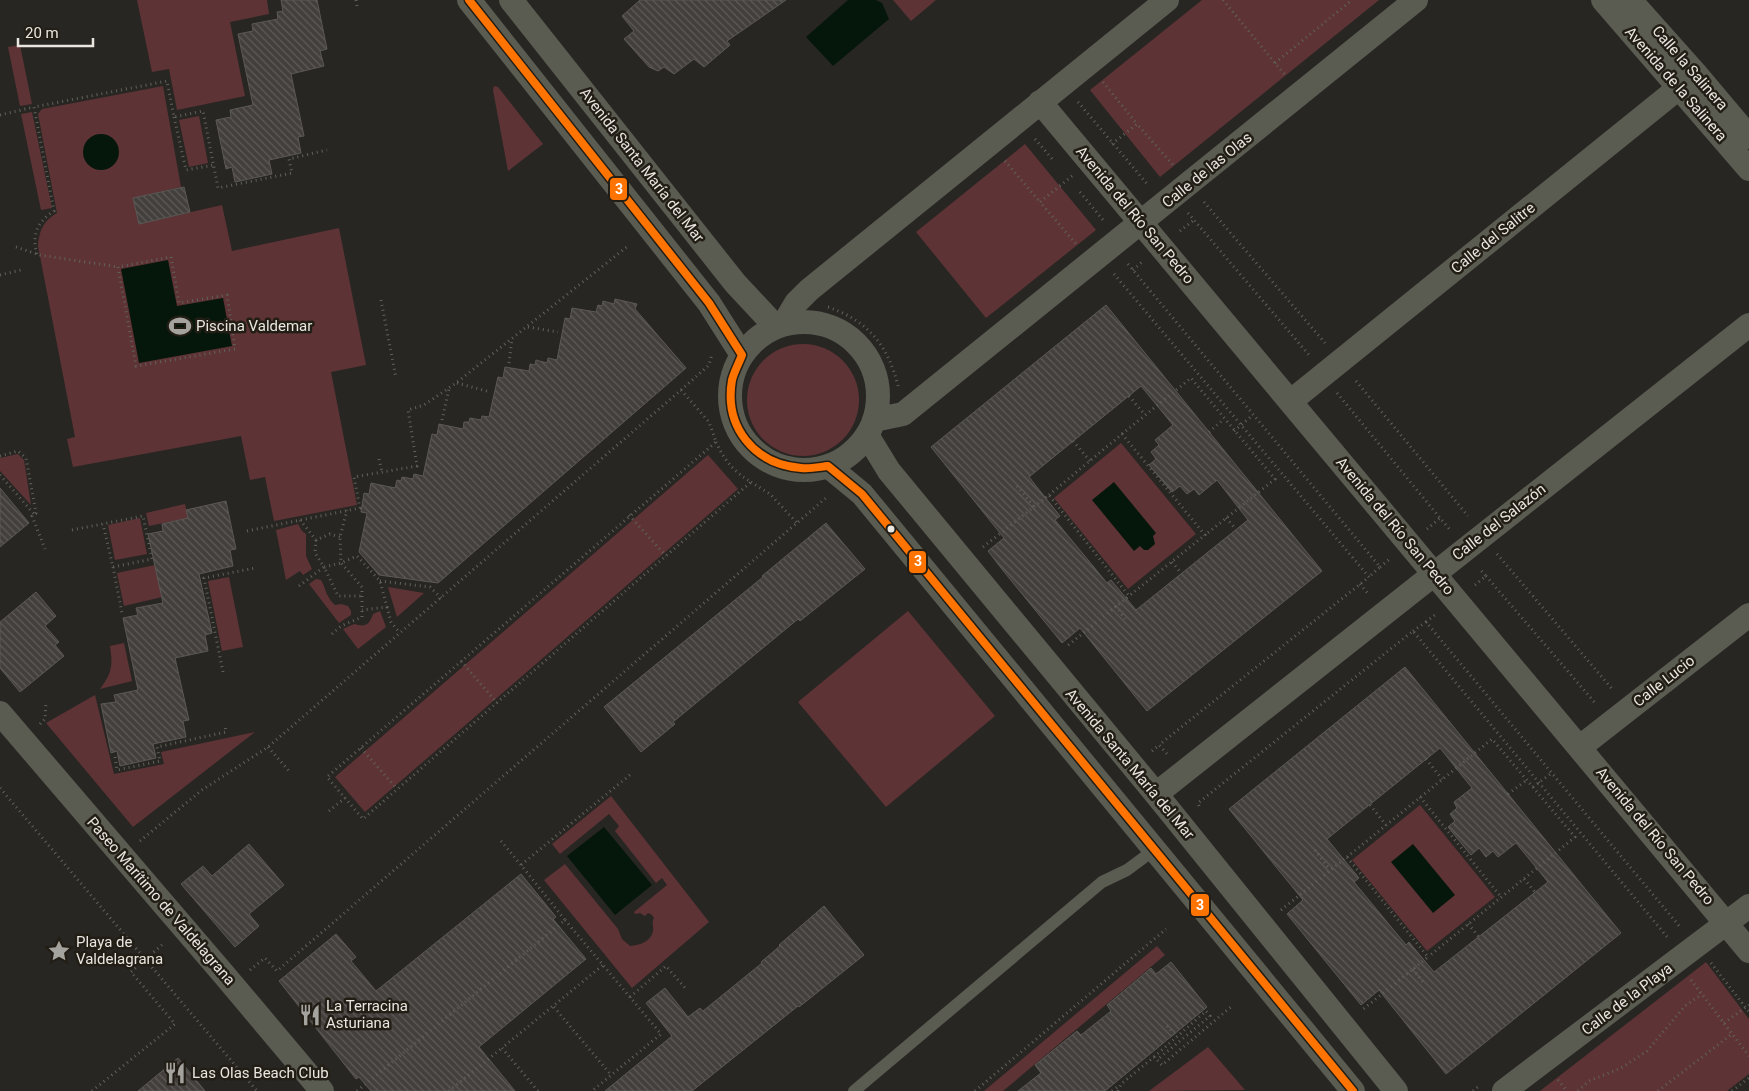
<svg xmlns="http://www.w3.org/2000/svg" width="1749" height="1091" font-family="Roboto,sans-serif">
<defs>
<pattern id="building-back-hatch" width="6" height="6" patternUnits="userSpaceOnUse" patternTransform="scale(1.25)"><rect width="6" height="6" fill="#433f3d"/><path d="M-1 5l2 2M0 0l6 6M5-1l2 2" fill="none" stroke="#5e5b59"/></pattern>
</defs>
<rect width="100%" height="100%" fill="#282622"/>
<path fill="#5e3336" d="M 137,0 L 267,0 L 269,14 L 230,22 L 245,96 L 177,110 L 169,69 L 152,72 Z
M 893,0 L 936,0 L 911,21 Z
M 1202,0 L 1379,0 L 1160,177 L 1090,90 Z
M 20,45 L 32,104 L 20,106 L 8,47 Z
M 163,86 L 181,187 L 133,198 L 139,224 L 222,205 L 232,251 L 339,228 L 366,365 L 331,372 L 357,505 L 274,521 L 265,477 L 250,480 L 241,436 L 73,467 L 67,439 L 75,437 L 38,246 C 39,231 43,221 57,213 L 38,114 L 42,109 Z
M 494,86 L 498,87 L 543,144 L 508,171 L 493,90 Z
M 32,112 L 52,208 L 41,210 L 21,114 Z
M 199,116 L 208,163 L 189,167 L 179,120 Z
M 1025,144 L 1096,230 L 986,318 L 916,232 Z
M747 400a56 56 0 1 1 112 0a56 56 0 1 1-112 0Z
M 1121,443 L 1196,534 L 1128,589 L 1054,498 Z
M 18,454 L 24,460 L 31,505 L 0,471 L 0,458 Z
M 708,455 L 738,489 L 365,812 L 335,777 Z
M 185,504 L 188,518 L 149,526 L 146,513 Z
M 140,518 L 147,554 L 115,560 L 108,525 Z
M 298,524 L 302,531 L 306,534 L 306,556 L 312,569 L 303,575 L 300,571 L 286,580 L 276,530 Z
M 155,565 L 162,597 L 124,606 L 117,573 Z
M 229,577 L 243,647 L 222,651 L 208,581 Z
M 316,579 L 321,580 C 327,591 325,595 335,605 L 341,604 L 348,606 L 351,611 L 351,615 L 339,623 L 309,584 Z
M 388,587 L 424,593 L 397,617 Z
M 380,611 L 386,627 L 358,649 L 343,629 L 354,624 C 365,627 369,626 373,614 Z
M 908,611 L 995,716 L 886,807 L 798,702 Z
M 124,643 L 132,681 L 100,689 C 112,673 113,666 110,646 Z
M 95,695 L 114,774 L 164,764 L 161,752 L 255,732 L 133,827 L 46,723 Z
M 611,796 L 709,922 L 632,988 L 544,880 L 565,864 L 618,929 L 622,939 L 630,946 C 640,945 651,942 653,931 C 654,925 651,924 654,918 L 652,915 L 648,913 L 645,916 L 640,913 L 635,914 L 634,912 L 667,885 L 662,878 L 656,883 L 615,831 L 619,826 L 609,814 L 560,854 L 552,844 Z
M 1420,805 L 1495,897 L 1427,951 L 1352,860 Z
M 1157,946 L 1165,955 L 1003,1091 L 984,1091 Z
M 1706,962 L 1749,1019 L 1749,1074 L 1727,1091 L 1540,1091 Z
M 1208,1047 L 1245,1090 L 1149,1091 Z"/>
<path fill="#05170b" d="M 848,0 L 876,0 L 882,3 L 889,19 L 833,66 L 806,37 Z
M83 152a18 18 0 1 1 36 0a18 18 0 1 1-36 0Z
M 168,260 L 177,306 L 223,298 L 232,346 L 139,363 L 121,269 Z
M 1114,482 L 1156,533 L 1153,536 L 1155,544 L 1148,550 L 1144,550 L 1140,546 L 1134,551 L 1092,500 Z
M 604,827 L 652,885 L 615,915 L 567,856 Z
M 1413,844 L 1455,895 L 1433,913 L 1391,862 Z"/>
<path fill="url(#building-back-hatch)" stroke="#5b5855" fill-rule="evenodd" d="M 281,0 L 317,0 L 327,49 L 320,51 L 324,66 L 291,74 L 304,136 L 298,137 L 301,153 L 269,160 L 272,174 L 235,182 L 232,167 L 226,169 L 216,120 L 231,117 L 230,110 L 253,105 L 238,34 L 253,31 L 252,24 L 278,19 L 277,12 L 283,11 Z
M 640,0 L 786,0 L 727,41 L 730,45 L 704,67 L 694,59 L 674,74 L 664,67 L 658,71 L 649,67 L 624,39 L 634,31 L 622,16 Z
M 184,187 L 190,212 L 139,224 L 133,198 Z
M 615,299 L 637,304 L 635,309 L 686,368 L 438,583 L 379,575 L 359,552 L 367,513 L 361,512 L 364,493 L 369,494 L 371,483 L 395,488 L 397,480 L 401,481 L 402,477 L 413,479 L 414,474 L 423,476 L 432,434 L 437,435 L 439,424 L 463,429 L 464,422 L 469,422 L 470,418 L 481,420 L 482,416 L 489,417 L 498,377 L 503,378 L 505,367 L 529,371 L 530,364 L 535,365 L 536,360 L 547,363 L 548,358 L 557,360 L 565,318 L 570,319 L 572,308 L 596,312 L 598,305 L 602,306 L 603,301 L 614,304 Z
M 1106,305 L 1322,571 L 1147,711 L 1080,628 L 1062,643 L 1001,568 L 988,551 L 1004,538 L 931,447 ZM 1141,386 L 1173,425 L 1155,440 L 1159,445 L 1151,452 L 1156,459 L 1149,465 L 1172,492 L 1180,486 L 1187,494 L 1194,489 L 1199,495 L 1217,480 L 1248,520 L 1136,610 L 1111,580 L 1107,583 L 1055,520 L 1060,516 L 1029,477 Z
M 0,488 L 29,523 L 0,547 Z
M 226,501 L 236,549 L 230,550 L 233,566 L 199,574 L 212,633 L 205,635 L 208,651 L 175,658 L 189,720 L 183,721 L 186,737 L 153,744 L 156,758 L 120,766 L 117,751 L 111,753 L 101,704 L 116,702 L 114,695 L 138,690 L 123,618 L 138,615 L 136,608 L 163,603 L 148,534 L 163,531 L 162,524 L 188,518 L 186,510 Z
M 826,523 L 865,569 L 800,621 L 798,619 L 673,722 L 675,724 L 641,752 L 604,707 L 763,577 L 762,576 Z
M 36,592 L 56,616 L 45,626 L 59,642 L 55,645 L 64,656 L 20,692 L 0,668 L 0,622 Z
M 1405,667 L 1621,933 L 1446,1074 L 1379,990 L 1361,1005 L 1300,930 L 1287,914 L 1303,900 L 1229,809 ZM 1440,748 L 1472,788 L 1454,802 L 1457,808 L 1450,814 L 1455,821 L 1448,827 L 1471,855 L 1479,848 L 1486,857 L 1493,851 L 1498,857 L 1516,843 L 1548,882 L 1434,972 L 1409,942 L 1406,945 L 1354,882 L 1359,878 L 1327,839 Z
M 249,844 L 284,885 L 249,914 L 259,926 L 235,947 L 181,884 L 203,866 L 212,876 Z
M 521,874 L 556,917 L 553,919 L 586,959 L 479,1047 L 515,1091 L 371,1091 L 359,1077 L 356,1079 L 279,981 L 336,934 L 356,957 L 351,961 L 376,991 Z
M 824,906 L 864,955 L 799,1007 L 798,1006 L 692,1091 L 605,1091 L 672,1036 L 646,1003 L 665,988 L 688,1017 L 700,1008 L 703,1011 L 762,963 L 761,962 L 780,946 L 779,945 Z
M 1171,962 L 1207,1007 L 1105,1091 L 1018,1091 L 1041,1073 L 1035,1065 L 1077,1031 L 1081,1035 L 1111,1011 L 1107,1005 L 1151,968 L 1156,974 Z
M 178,1058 L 205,1091 L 138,1091 Z"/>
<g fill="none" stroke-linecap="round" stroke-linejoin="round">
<path stroke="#61625b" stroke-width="3" stroke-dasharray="1 4" stroke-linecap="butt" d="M 356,0 L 357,6
M 1223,0 L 1285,75
M 1275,63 L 1352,0
M 1103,82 L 1137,124
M 1078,102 L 1148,185
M 0,115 L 34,107
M 174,117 L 186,170 L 214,165
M 1035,139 L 1054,161
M 1112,144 L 1137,124 L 1173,165
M 1005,161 L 1040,202
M 1072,176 L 1040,202 L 1076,244
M 1080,192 L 1103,220
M 1204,202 L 1325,343
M 1188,213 L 1309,355
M 1180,231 L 1194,220
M 16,247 L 40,255 L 118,267
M 37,254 C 31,235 38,221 54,211 L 34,107 L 167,81 L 174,117 L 203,111 L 218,188 L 292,173 L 289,159 L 327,150
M 171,257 L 179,303 L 227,295 L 235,349 L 136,366 L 118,267 Z
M 1128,264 L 1380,567 L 1369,577
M 1133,270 L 1142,262
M 1114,274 L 1369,577 L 1159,745
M 0,275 L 21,270
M 381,300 L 396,378
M 828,307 C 868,321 888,345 898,386
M 528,327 L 558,332
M 509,363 L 512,339
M 1356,381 L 1468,516
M 457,383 L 490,392
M 681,390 L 709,365 L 712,354
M 1337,393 L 1440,518
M 1129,396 L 1145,415
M 442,420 L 449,389
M 1234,431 L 1253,415
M 1209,432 L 1224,419
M 1122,434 L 1191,378 L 1275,479 L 1205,535
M 1073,441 L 1090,461
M 716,442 C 724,460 734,472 751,482 L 363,819 L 327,777 Z
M 0,456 L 18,451 L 26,458 L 36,513 L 32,516 L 45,549
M 379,459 L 382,472
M 0,475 L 34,514
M 751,482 L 770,494 L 797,523
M 1017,486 L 1034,507
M 1049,495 L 1122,434 L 1205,535 L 1129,596
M 629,515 L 666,556
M 1226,518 L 1236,529
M 300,520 L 316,540 L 330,534 L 340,537
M 1427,529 L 1440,518 L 1451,531
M 72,530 L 143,516 L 152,559 L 113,567 L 103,524
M 247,531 L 360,508 L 354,477 L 417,466 L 408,410 L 424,405 L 456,383 L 628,246
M 316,540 L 315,553 L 324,567 L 341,563 L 357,556 L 380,581 L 387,607 L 362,610
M 983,547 L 1049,495 L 1129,596 L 1066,647
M 1497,554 L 1613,690
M 1172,562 L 1181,573
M 113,567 L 122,613
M 1380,567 L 1391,558
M 1486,576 L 1596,704
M 380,581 L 430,587 L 441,598
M 1360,584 L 1369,595
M 1475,585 L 1486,576 L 1479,568
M 299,586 L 324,567 L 338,596 L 362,596
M 1116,606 L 1125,619
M 387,607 L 391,622 L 400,633
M 1426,622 L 1436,614
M 1413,631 L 1426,622 L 1680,927
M 332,634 L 341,626 L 362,617 L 362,587 L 341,563 L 340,537 L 347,510
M 461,661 L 497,703
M 223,672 L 204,578 L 255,568
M 40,724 L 45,719 L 46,702
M 268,747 L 289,771
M 361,748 L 397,789
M 1152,751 L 1159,745 L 1167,754
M 115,757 L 117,770 L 160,761 L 157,747 L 226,732 L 225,726
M 1426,759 L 1442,779
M 1533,787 L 1552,773
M 0,788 L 257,1091
M 1508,794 L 1527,780
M 1420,797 L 1501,897
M 1370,805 L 1386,825
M 1199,806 L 1198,803 L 1413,631 L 1668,938
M 329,811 L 345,798
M 140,841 L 202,790 L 268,747 L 681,390 L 709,422 L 716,442
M 501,841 L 521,865
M 1315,850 L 1330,870
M 1347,857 L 1492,739 L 1575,837 L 1428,957
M 1524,879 L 1535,892
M 1281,910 L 1347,857 L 1428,957 L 1362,1010
M 565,920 L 661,1034 L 592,1091
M 1468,924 L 1479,937
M 1711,963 L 1749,1012
M 1413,969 L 1423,982
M 250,970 L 265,958 L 277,971 L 827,497
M 1691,980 L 1749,1056
M 630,997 L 666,966 L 686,989
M 554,1007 L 611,1075
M 1724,1023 L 1749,1005
M 1167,1026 L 1176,1036
M 1154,1057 L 1206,1011 L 1210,1016 L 1157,1060
M 1558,1080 L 1567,1091
M 92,1091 L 175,1024 L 131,972 L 164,943
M 357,1091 L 565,920 L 521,865 L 631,774
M 449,1091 L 502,1048
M 538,1091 L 502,1048 L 603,965
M 975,1091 L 1166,929
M 1112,1091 L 1120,1085
M 1118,1091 L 1121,1084 L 1154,1057 L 1162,1065 L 1232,1006
M 1473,1091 L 1480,1085
M 1578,1091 L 1589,1081 L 1621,1068 L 1647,1051 L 1685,1006 L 1702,994
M 1658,1091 L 1732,1034
M 1732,1091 L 1749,1078"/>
<path stroke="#5a5c52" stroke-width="12" d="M 854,1091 L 1102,882 L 1127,870 L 1154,850"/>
<path stroke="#5a5c52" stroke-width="24" d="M 469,0 L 709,303 L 742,355
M 511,0 L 735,283 L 776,327
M 1603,0 L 1749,169
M 1630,0 L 1696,74 L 1749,137
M 1040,102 L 1749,951
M730 396a74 74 0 1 1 148 0a74 74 0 1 1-148 0Z
M 783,325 L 796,303 L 809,290 L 1167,0
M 1291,401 L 1696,74
M 874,420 L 903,414 L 1416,0
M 867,435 L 889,471 L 1156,794 L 1396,1091
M 828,466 L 862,494 L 1353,1091
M 0,713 L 226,977 L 322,1091
M 1580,747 L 1749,615
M 1156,794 L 1749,325
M 1504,1091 L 1749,906"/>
<g stroke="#221e15" stroke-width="11">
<path id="bus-1" d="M 469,0 L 709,303 L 742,355 C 739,363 734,372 732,380 C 724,427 754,464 801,468 C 810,469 819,467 828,466 L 862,494 L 1353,1091"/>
</g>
<use href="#bus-1" stroke="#ff7300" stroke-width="8"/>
</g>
<defs>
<g id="stadium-bare" transform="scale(1.725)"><path d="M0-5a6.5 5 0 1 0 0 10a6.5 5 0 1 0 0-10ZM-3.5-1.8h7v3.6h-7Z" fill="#a5a39e" stroke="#221e15" stroke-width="2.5" paint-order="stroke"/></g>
<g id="sight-bare" transform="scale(1.725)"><path d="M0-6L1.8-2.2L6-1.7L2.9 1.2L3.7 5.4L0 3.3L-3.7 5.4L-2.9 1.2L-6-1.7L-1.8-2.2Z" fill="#a5a39e" stroke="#221e15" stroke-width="2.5" paint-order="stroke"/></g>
<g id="restaurant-bare" transform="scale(1.725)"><path d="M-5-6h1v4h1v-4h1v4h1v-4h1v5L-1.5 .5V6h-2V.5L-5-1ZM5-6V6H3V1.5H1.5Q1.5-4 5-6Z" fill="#a5a39e" stroke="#221e15" stroke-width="2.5" paint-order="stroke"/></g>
</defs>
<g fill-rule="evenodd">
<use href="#stadium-bare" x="180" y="326"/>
<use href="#sight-bare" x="59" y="951"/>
<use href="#restaurant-bare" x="310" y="1015"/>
<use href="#restaurant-bare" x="175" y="1073"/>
</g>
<circle fill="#e9e6e0" stroke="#221e15" stroke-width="2" cx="891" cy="529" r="4.5"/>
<g text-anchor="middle" stroke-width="5" stroke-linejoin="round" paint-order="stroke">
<g font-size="15" fill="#e9e6e0" stroke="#221e15">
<text transform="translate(1690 68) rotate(49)" y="5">Calle la Salinera</text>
<text transform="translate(1676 84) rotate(49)" y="5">Avenida de la Salinera</text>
<text transform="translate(642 165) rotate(52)" y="5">Avenida Santa María del Mar</text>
<text transform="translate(1207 170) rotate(-39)" y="5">Calle de las Olas</text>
<text transform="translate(1135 215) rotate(50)" y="5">Avenida del Río San Pedro</text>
<text transform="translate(1493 238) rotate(-39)" y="5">Calle del Salitre</text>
<text transform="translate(1499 522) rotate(-38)" y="5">Calle del Salazón</text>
<text transform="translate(1395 526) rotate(50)" y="5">Avenida del Río San Pedro</text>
<text transform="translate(1664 681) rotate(-38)" y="5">Calle Lucio</text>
<text transform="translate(1130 764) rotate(50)" y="5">Avenida Santa María del Mar</text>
<text transform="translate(1655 836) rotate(50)" y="5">Avenida del Río San Pedro</text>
<text transform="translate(161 901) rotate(49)" y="5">Paseo Marítimo de Valdelagrana</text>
<text transform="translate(1627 999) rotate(-37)" y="5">Calle de la Playa</text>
</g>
<g font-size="15" fill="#e9e6e0" stroke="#221e15" text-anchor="start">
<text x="196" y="331">Piscina Valdemar</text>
<text x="76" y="947">Playa de<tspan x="76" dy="17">Valdelagrana</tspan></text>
<text x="326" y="1011">La Terracina<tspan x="326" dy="17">Asturiana</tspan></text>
<text x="192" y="1078">Las Olas Beach Club</text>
</g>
</g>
<g stroke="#221e15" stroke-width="2">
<rect x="609" y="177" width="19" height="24" rx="5" fill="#ff7300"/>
<rect x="908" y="550" width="19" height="24" rx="5" fill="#ff7300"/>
<rect x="1190" y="893" width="20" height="24" rx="5" fill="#ff7300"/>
</g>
<g font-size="14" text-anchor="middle" font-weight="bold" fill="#fff">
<text x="619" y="194">3</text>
<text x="918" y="566">3</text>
<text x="1200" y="910">3</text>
</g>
<path d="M18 38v8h75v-8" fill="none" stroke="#e9e6e0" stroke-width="2.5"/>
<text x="25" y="38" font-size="15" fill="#e9e6e0" stroke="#221e15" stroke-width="4" paint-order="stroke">20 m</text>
</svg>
